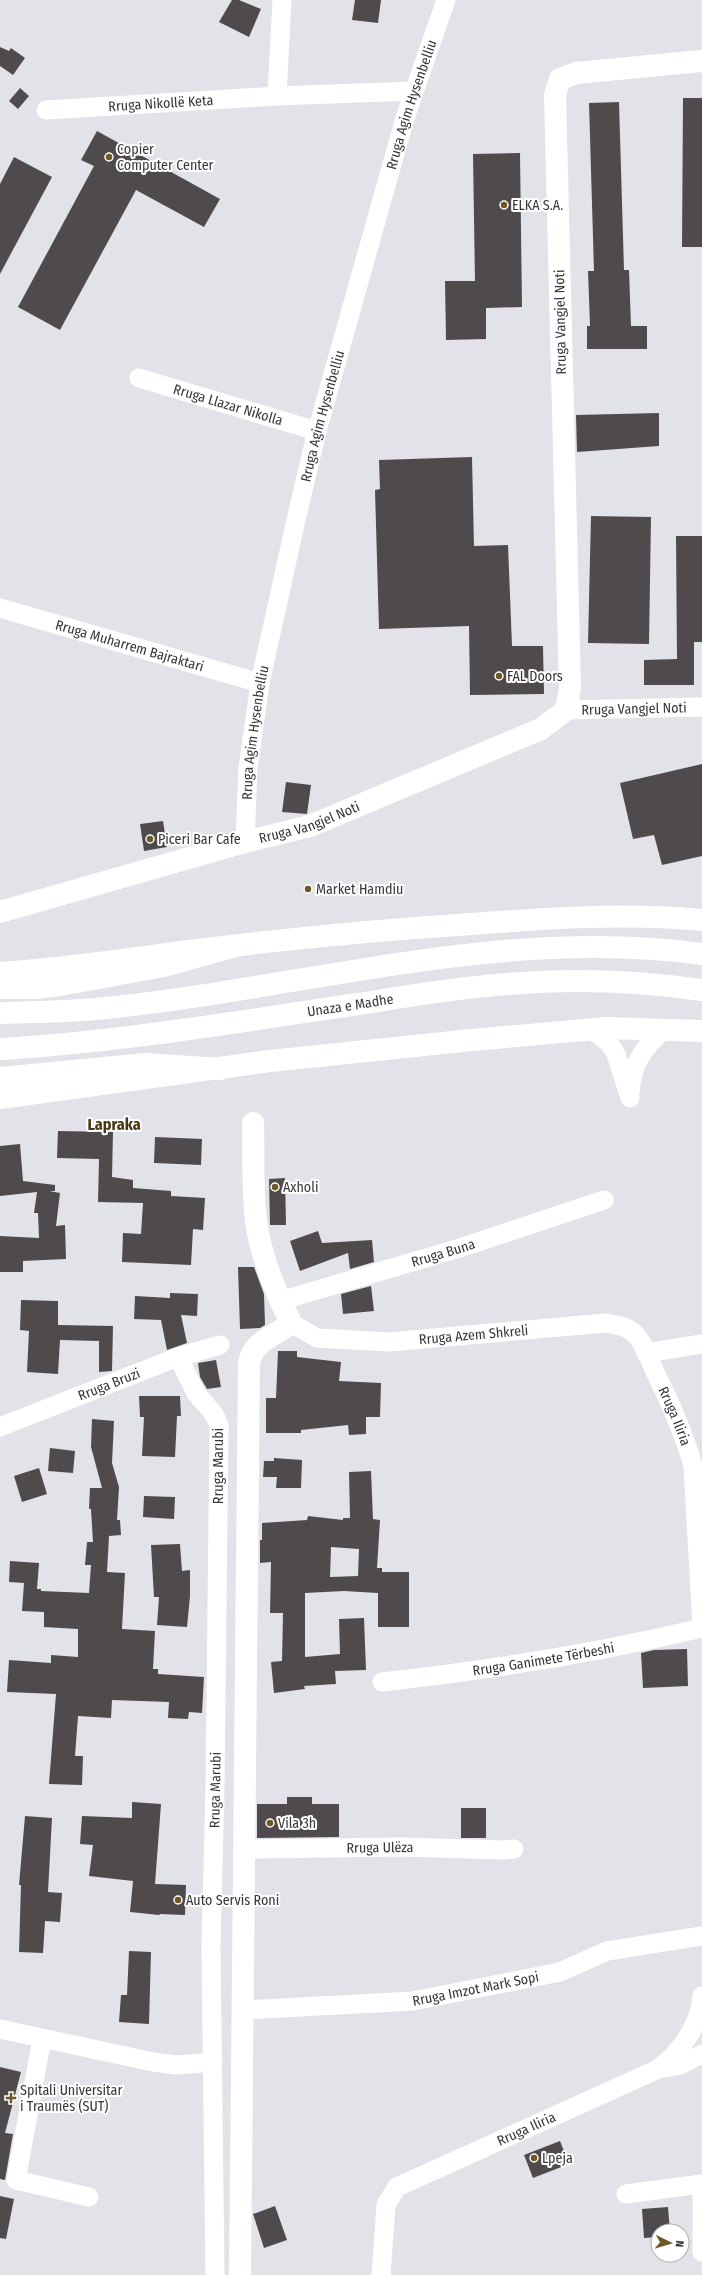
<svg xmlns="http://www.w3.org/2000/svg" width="702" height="2275" font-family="'Fira Sans Condensed',sans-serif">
<rect width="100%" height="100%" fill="#e2e3e8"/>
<path fill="#4f4b4d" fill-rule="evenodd" d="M 232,0 L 239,0 L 261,9 L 249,37 L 219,22 Z
M 355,0 L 381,0 L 378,23 L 352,20 Z
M 0,47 L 9,51 L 11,48 L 25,58 L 13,75 L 0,66 Z
M 20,88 L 29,96 L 18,109 L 9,101 Z
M 683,98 L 702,98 L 702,247 L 682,247 Z
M 619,102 L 624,270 L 629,270 L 631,326 L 647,326 L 647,349 L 587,349 L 587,326 L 590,326 L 588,271 L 594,271 L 589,103 Z
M 97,131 L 220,199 L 204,227 L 136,190 L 60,330 L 18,307 L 94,166 L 81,160 Z
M 520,153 L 522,307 L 486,308 L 486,339 L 446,340 L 445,281 L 475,281 L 473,154 Z
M 14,157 L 52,177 L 0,274 L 0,184 Z
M 659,413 L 659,446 L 577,452 L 576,415 Z
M 472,457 L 474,546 L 508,545 L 512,646 L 543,646 L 544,694 L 470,695 L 469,626 L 379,629 L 375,490 L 380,489 L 379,460 Z
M 591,516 L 651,517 L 649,644 L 588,643 Z
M 676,536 L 702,536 L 702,642 L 694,642 L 694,685 L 644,685 L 644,660 L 677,659 Z
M 702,764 L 702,856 L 662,865 L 654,835 L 633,839 L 620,783 Z
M 286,782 L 311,785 L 307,814 L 282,812 Z
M 163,821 L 167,847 L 144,851 L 140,824 Z
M 58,1131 L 113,1132 L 112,1177 L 133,1180 L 133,1188 L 171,1191 L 171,1196 L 205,1198 L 203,1230 L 193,1229 L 191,1265 L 122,1262 L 123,1233 L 141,1234 L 143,1203 L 98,1202 L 99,1159 L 57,1158 Z
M 155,1137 L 202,1139 L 201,1165 L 154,1163 Z
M 20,1144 L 23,1181 L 55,1185 L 55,1191 L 49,1191 L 60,1193 L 56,1226 L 65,1225 L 66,1259 L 23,1261 L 23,1272 L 0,1272 L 0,1236 L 39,1238 L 38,1213 L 34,1213 L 37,1192 L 0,1196 L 0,1146 Z
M 285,1178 L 286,1225 L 270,1225 L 269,1179 Z
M 318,1231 L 322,1243 L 372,1240 L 374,1262 L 350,1269 L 348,1253 L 300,1271 L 290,1241 Z
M 238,1267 L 254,1267 L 264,1294 L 265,1325 L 260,1328 L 240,1329 Z
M 371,1286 L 374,1311 L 343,1314 L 341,1294 Z
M 170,1293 L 198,1294 L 197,1316 L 181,1315 L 187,1343 L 167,1350 L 161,1320 L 134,1319 L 135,1296 L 170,1298 Z
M 21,1300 L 58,1301 L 58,1325 L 113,1326 L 112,1371 L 99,1372 L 99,1341 L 60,1340 L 58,1374 L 27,1372 L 29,1331 L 20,1330 Z
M 278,1351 L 297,1351 L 297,1357 L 341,1362 L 339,1381 L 381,1383 L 380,1417 L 366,1417 L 366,1434 L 349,1435 L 348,1425 L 301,1430 L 301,1433 L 266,1433 L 266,1398 L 276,1398 Z
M 216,1360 L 221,1387 L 207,1389 L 200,1377 L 198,1363 Z
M 139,1396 L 180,1396 L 181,1416 L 177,1416 L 175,1457 L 142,1456 L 144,1417 L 140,1417 Z
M 92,1419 L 114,1421 L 112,1463 L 119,1487 L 117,1520 L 120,1520 L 121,1535 L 109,1536 L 107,1572 L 125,1573 L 122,1629 L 155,1631 L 153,1669 L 158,1669 L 158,1674 L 204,1677 L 202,1713 L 189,1712 L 188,1719 L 168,1718 L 169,1702 L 112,1700 L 111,1718 L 78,1716 L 75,1756 L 83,1756 L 82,1785 L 49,1784 L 56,1694 L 7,1692 L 9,1660 L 51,1663 L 51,1655 L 78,1657 L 78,1629 L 44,1627 L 44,1612 L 22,1611 L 24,1583 L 9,1582 L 10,1561 L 39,1563 L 37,1589 L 41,1589 L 41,1591 L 89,1593 L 91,1565 L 85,1565 L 87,1542 L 93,1542 L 91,1509 L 89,1509 L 90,1488 L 102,1488 L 91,1447 Z
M 50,1448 L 75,1451 L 73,1473 L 48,1471 Z
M 274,1458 L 302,1460 L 301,1488 L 276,1488 L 277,1477 L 263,1477 L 264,1461 L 274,1461 Z
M 39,1468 L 47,1494 L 22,1502 L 14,1476 Z
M 371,1471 L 373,1519 L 380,1520 L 377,1568 L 382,1568 L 382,1572 L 409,1572 L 409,1627 L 378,1627 L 378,1593 L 344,1591 L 305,1593 L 305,1657 L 340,1654 L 339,1619 L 364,1618 L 366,1670 L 335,1671 L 336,1684 L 304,1686 L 305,1689 L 274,1693 L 271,1662 L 282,1661 L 283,1613 L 270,1613 L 271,1562 L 260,1563 L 260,1540 L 262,1540 L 262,1523 L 307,1520 L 308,1516 L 343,1520 L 343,1518 L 350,1518 L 349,1472 ZM 331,1547 L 359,1549 L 358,1576 L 330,1577 Z
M 144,1496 L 175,1497 L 174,1519 L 143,1517 Z
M 180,1544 L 182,1571 L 190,1570 L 190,1596 L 187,1627 L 157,1625 L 159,1597 L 154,1597 L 151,1545 Z
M 687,1649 L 688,1686 L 643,1688 L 641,1653 L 654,1650 Z
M 287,1797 L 312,1797 L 312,1804 L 339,1804 L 339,1837 L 257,1838 L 257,1804 L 287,1804 Z
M 132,1802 L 161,1804 L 155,1884 L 186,1885 L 185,1915 L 160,1914 L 159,1915 L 130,1912 L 133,1881 L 89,1876 L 93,1845 L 80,1844 L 82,1816 L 132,1818 Z
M 461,1808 L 486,1808 L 486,1838 L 461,1838 Z
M 25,1816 L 52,1818 L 48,1892 L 62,1893 L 60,1922 L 45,1921 L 43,1953 L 19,1952 L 21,1885 L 19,1885 Z
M 129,1951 L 151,1952 L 149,2024 L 119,2022 L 121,1995 L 127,1995 Z
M 0,2067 L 21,2072 L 5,2133 L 13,2134 L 5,2180 L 0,2179 Z
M 560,2141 L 569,2164 L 533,2178 L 524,2155 Z
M 0,2196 L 14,2199 L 6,2239 L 0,2238 Z
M 275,2206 L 287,2240 L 264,2248 L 253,2214 Z
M 668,2207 L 670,2231 L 658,2231 L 658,2237 L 644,2238 L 642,2209 Z"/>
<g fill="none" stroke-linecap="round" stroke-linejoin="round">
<g stroke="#fff" stroke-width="19">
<path d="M 277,96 L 282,0"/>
<path id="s1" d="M 46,110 L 277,96 L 413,91"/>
<path id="s2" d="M 139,378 L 317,431"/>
<path id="s3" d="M 0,608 L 260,683"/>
<path id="s4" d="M 566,710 L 702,707"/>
<path id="s5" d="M 245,842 L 248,768 L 260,683 L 296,520 L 317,431 L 405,118 L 446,0"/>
<path d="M 591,1029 L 609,1043 L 616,1054 L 630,1098"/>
<path d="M 630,1092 C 632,1065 643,1047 664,1030"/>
<path id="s6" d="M 280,1301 L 463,1247 L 604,1200"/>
<path id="s7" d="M 291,1323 L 317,1338 L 389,1342 L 606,1323 C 617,1325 627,1326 635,1334 C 644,1343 650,1360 655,1372 C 670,1402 684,1433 693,1466 L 702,1626"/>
<path d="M 646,1353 L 702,1344"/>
<path d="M 178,1357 L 196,1393 L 214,1414 L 219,1425 L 215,1787 L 211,1947 L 215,2275"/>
<path id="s8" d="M 0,1427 L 178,1357 L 220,1345"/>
<path id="s9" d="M 382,1682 C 490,1670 597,1653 702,1628"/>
<path id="s10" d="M 245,1849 L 403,1847 L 504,1850 L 514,1849"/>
<path id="s11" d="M 243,2010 L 413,2001 L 560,1972 L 607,1951 L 702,1936"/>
<path d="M 0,2029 L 153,2062 L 177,2065 L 213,2062"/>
<path d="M 42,2039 L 16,2180 L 89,2197"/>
<path d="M 664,2068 L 680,2065 L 702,2054"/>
<path d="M 702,2188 L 702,2252"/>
<path d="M 626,2194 L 702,2184"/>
<path id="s12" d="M 381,2275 L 386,2205 L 397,2187 L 656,2070 C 680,2054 700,2025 702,1996"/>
</g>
<g stroke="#fff" stroke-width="22">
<path id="s13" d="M 0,912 L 245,842 L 310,826 L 541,729 L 566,710 L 570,688 L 555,95 L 560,79 L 576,73 L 702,61"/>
<path d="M 0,973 C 64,969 127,959 190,951 C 284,939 378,930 472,924 C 549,918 625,913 702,920"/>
<path d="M 0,1098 L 270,1061 L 472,1040 L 607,1028 L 702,1031"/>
<path d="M 240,2275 L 249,1363 C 254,1339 275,1337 291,1323 C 275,1291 261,1257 256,1221 C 252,1189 254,1156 253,1123"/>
</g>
<g stroke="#fff" stroke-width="22">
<path d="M 0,988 L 36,988 L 60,985 L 164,966 L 236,946"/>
<path d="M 0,1013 C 32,1012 64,1012 96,1009 C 297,990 498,926 702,954"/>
<path id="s14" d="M 0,1049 C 118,1042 235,1022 352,1005 C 397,998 441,990 486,986 C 558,978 631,980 702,990"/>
<path d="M 0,1078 L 146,1064 L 221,1069"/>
</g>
</g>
<g fill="#6f5728" stroke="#fff" stroke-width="1.5">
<circle cx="109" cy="157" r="4"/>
<circle cx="504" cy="205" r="4"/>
<circle cx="499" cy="676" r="4"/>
<circle cx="150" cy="839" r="4"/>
<circle cx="308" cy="889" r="4"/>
<circle cx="275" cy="1187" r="4"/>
<circle cx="270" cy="1823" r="4"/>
<circle cx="178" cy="1900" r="4"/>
<path d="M9 2092h4v4h4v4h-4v4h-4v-4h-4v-4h4z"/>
<circle cx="534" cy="2158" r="4"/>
</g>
<g text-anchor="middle" stroke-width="4" stroke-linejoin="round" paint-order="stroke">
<g font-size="14" fill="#373739" stroke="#fff">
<text dy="5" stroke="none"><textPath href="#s1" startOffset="115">Rruga Nikollë Keta</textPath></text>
<text dy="5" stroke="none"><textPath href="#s5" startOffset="758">Rruga Agim Hysenbelliu</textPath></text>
<text transform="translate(560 322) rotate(-91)" y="5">Rruga Vangjel Noti</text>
<text dy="5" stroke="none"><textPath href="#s2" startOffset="93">Rruga Llazar Nikolla</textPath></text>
<text dy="5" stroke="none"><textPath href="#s5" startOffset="434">Rruga Agim Hysenbelliu</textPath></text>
<text dy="5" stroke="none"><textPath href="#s3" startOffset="135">Rruga Muharrem Bajraktari</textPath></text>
<text dy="5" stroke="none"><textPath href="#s4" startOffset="68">Rruga Vangjel Noti</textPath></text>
<text dy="5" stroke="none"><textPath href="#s5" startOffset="110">Rruga Agim Hysenbelliu</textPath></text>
<text dy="5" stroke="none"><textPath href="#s13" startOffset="322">Rruga Vangjel Noti</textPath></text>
<text dy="5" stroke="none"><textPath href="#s14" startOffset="353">Unaza e Madhe</textPath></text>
<text dy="5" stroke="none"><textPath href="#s6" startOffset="170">Rruga Buna</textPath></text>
<text dy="5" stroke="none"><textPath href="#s7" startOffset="187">Rruga Azem Shkreli</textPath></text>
<text dy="5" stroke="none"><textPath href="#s8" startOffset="117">Rruga Bruzi</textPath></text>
<text dy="5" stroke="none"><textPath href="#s7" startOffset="443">Rruga Iliria</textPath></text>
<text transform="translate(218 1466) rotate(-90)" y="5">Rruga Marubi</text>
<text dy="5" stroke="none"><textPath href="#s9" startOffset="163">Rruga Ganimete Tërbeshi</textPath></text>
<text transform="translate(215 1790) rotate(-89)" y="5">Rruga Marubi</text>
<text dy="5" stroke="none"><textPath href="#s10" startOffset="135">Rruga Ulëza</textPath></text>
<text dy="5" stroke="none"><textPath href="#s11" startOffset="234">Rruga Imzot Mark Sopi</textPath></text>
<text dy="5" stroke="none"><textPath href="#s12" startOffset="233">Rruga Iliria</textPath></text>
</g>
<g font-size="14" fill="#373739" stroke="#fff" text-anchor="start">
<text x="117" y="154">Copier<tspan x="117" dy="16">Computer Center</tspan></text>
<text x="512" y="210">ELKA S.A.</text>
<text x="507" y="681">FAL Doors</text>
<text x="158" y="844">Piceri Bar Cafe</text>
<text x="316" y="894">Market Hamdiu</text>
<text x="283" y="1192">Axholi</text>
<text x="278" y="1828">Vila 3h</text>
<text x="186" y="1905">Auto Servis Roni</text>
<text x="20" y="2095">Spitali Universitar<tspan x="20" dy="16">i Traumës (SUT)</tspan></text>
<text x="542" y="2163">Lpeja</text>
</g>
<g font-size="16" font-weight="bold" fill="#48360f" stroke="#fff">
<text x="114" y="1130">Lapraka</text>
</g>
</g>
<g transform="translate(670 2243) rotate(95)"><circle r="19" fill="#ffffff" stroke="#afafb0"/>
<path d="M0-3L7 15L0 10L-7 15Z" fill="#6f5728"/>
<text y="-6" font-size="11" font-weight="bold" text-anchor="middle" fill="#373739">N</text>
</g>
</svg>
